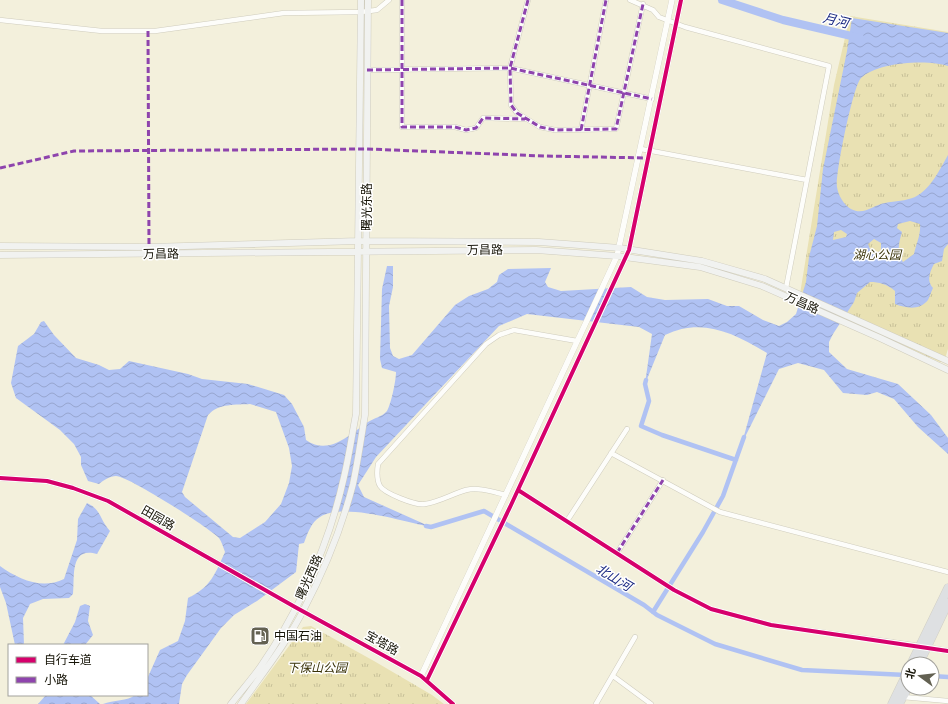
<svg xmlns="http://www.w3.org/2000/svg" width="948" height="704" font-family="'Times New Roman','Noto Sans SC',serif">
<defs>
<pattern id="grass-tufts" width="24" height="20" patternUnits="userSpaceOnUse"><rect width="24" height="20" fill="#e9e1b3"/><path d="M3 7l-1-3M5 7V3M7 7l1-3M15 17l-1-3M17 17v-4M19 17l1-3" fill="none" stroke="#c7c098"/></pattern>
<pattern id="water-waves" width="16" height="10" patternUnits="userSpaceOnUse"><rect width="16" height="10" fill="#b0c2f3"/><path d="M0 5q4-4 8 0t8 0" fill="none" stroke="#97a6cf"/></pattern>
</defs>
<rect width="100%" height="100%" fill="#f3f0dc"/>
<path fill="url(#grass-tufts)" d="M 850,16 L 948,32 L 948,349 L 944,362 L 940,362 L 799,300 L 834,85 Z
M 311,626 L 374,661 L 432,695 L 444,704 L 246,704 L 303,627 Z"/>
<path fill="url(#water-waves)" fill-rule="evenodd" d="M 852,18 L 948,33 L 948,66 C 928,59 877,62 861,78 C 853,86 835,175 837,187 C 838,195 844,205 851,209 C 864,216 873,205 885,203 C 895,201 906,201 915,197 C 931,189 940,169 948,155 L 948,244 L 944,249 L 942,261 L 934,264 C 930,272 926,280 933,288 C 931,292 930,296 928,300 C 919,311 906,308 895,304 L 895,291 C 887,284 879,282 870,282 L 857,293 L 854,302 L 833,334 L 829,342 L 829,352 L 847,369 L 898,384 L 931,415 L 948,438 L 948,454 L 918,427 L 894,399 L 877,392 L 867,395 L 843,393 L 824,370 L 798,363 L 779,369 L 742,443 L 767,353 C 734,333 702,317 665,335 L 645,384 L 652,334 L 639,327 L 527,314 L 499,326 L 376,457 L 358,485 L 364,497 L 431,527 C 404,522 343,502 320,517 C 311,522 307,535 304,543 L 299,544 L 296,572 L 257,601 L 234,615 L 221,628 L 187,675 L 182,684 L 179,704 L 103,704 C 113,700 128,701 135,695 L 147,695 L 147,679 L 160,650 L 178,641 L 185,621 L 188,598 C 211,587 215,574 225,552 C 223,547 222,542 219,538 C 208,527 128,476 116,476 C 110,476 104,480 99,484 L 88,481 L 81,465 L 81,457 L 74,444 L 60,430 L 16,398 L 11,383 L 18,346 L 34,334 L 41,322 L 44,321 L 54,335 L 76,358 L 99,365 L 109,370 L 120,369 L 129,361 L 188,374 L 202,379 L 248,384 L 284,395 L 292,404 L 304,427 L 306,440 C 329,456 349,435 368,422 C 374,418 382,417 387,411 C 391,404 396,381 396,372 L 382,368 L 380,359 L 382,289 L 387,266 L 393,266 L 393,287 L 389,306 L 390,348 L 393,356 L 399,359 L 412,355 L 455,305 L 469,296 L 488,289 L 497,282 L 499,275 L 508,269 L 551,268 L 545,282 L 548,287 L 561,291 L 631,287 L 647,297 L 665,300 L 708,299 L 727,306 L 739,306 L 763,320 L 779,326 L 787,322 L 796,314 L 806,282 L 809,257 L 817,226 L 823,169 L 847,51 ZM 910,221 L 920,224 C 921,235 916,244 914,254 L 903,262 C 896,251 899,243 902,232 L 897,228 L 898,224 ZM 841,230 L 847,234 L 846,237 L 833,240 L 834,232 ZM 874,239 L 881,243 L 881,251 L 872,254 L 868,244 ZM 250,404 L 276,412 L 289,448 L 292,466 L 289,483 L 281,504 L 265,522 L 240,538 L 233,537 L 185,497 L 182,492 L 208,415 C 219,403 236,405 250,404 Z
M 87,503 C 102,510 99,519 110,531 L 97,554 C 69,546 75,578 73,594 L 69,598 L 43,599 L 30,604 L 23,618 L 24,645 L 15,645 L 6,603 L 0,587 L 0,566 C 18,579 42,590 64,579 L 77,540 L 78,519 Z
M 85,604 L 90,606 L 88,621 L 93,635 L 85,645 L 63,645 L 75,622 L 80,606 Z
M 46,695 L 90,695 L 100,704 L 38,704 Z"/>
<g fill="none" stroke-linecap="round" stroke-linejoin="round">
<path stroke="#b0c2f3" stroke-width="4.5" d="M 646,380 L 645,384 L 649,401 L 641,426 L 662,435 L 736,460
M 426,526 L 431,527 L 484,511 L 644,605 L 657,615 L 715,644 L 802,670 L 906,675
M 653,612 L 703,532 L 723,496 L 744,437
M 932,676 L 948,677"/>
<path stroke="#b0c2f3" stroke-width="8" d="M 722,0 L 783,20 L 860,38"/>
<g stroke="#cfccbd" stroke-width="5.5">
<path id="minor" d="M 402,0 L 402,127 L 455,127 L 466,130 L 476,128 L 483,118 L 525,119
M 528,0 L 510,68 L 511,105 L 517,113 L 527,119 L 540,127 L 555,130 L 616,129 L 643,4
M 630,0 L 653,10 L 659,17 L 685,27 L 829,66 L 786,288
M 0,20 L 102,31 L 155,31 L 284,13 L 361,12 L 377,10 L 389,0
M 367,70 L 510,68 L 652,99
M 581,130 L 606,0
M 641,149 L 807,180
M 611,453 L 720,512 L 948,572
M 518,490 L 674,590 L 711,609 L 771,625 L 920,646
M 506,495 C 493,492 479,487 466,490 C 452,494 439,502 425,504 C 416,506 384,493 380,486 C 376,479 377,471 378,464 L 486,344 L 499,335 L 514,330 L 577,341
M 567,521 L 627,429
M 617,553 L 663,480
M 613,676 L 651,704
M 903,697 L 948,701
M 596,704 L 635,637"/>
</g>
<g stroke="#cfccbd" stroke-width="6">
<path id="tertiary" d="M 0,478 L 47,481 L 73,488 L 108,501 L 295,607 L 421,676 L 453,704
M 925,647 L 948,651
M 421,676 L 617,256 L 672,0
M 427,680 L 511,505 L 629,250 L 681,0"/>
</g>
<g stroke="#cfccbd" stroke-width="7">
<path id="secondary" d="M 0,246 L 149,247 L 359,241 L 539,242 L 620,248 L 702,261 L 765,279 L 948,361
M 0,255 L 536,250 L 617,256 L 700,267 L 762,286 L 880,338 L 948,370
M 231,704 C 241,691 252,679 261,666 C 300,609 329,544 344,477 C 349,456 352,435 356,414 L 361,0
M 241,704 C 262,674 286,644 303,611 C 324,571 342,527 353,484 C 358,461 361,438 365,415 L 368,0"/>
</g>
<g stroke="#d1cfc5" stroke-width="9">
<path id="trunk" d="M 911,664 L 948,588
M 919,664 L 948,603
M 892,704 L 908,671
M 899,704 L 908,688"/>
</g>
<use href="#minor" stroke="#fdfdfa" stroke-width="4.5"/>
<use href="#tertiary" stroke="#fdfdfa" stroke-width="5.5"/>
<use href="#secondary" stroke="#f1f2f0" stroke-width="6"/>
<use href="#trunk" stroke="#dee0e2" stroke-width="8"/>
<path stroke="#8e44ad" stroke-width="3" stroke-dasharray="6 3" stroke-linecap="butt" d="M 402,0 L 402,127 L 455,127 L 466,130 L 476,128 L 483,118 L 525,119
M 528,0 L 510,68 L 511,105 L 517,113 L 527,119 L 540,127 L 555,130 L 616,129 L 643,4
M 148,31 L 149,247
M 367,70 L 510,68 L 652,99
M 581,130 L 606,0
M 0,168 L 74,151 L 367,149 L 544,156 L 648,158
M 617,553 L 663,480"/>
<g stroke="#fff" stroke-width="6">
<path id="cycleway" d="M 0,478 L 47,481 L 73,488 L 108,501 L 295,607 L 421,676 L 453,704
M 518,490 L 674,590 L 711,609 L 771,625 L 948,651
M 427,680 L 511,505 L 629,250 L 681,0"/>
</g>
<use href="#cycleway" stroke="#d6006c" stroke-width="4"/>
</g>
<defs>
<g id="fuel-square" transform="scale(1)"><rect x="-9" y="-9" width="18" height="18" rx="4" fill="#636152" stroke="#fff"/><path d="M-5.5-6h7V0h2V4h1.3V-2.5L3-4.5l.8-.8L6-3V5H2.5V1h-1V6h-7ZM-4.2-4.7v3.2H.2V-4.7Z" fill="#fff"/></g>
</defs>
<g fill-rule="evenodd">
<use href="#fuel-square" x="260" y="636"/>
</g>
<g text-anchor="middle" stroke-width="3" stroke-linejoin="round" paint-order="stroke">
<g font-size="12" fill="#161407" stroke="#fff">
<text transform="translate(367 207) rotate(-90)" y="4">曙光东路</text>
<text transform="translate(485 250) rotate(-1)" y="4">万昌路</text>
<text transform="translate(161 254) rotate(-1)" y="4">万昌路</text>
<text transform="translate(802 303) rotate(24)" y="4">万昌路</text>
<text transform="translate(158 518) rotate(30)" y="4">田园路</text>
<text transform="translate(309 577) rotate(-66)" y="4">曙光西路</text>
<text transform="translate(382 643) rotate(29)" y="4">宝塔路</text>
</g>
<g font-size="12" font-style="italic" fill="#393208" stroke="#fff">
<text x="877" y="259">湖心公园</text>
<text x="317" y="672">下保山公园</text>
</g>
<g font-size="12" fill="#161407" stroke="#fff" text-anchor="start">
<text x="274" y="640">中国石油</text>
</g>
<g font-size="13" font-style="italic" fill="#1b2a82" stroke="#fff">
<text transform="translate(836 20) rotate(14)" y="5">月河</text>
<text transform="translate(614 577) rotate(31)" y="5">北山河</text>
</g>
</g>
<rect x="8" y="644" width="140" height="52" fill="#ffffff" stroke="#a2a19c"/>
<rect x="16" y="657" width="20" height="6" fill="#d6006c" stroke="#a2a19c"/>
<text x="44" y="664" font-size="12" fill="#161407">自行车道</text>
<rect x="16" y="677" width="20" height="6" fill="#8e44ad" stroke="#a2a19c"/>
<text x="44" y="684" font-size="12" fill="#161407">小路</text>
<g transform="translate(920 676) rotate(285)"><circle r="19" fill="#ffffff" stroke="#a2a19c"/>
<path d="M0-3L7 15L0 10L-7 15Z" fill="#636152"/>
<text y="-6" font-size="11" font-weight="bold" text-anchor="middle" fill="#161407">北</text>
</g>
</svg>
